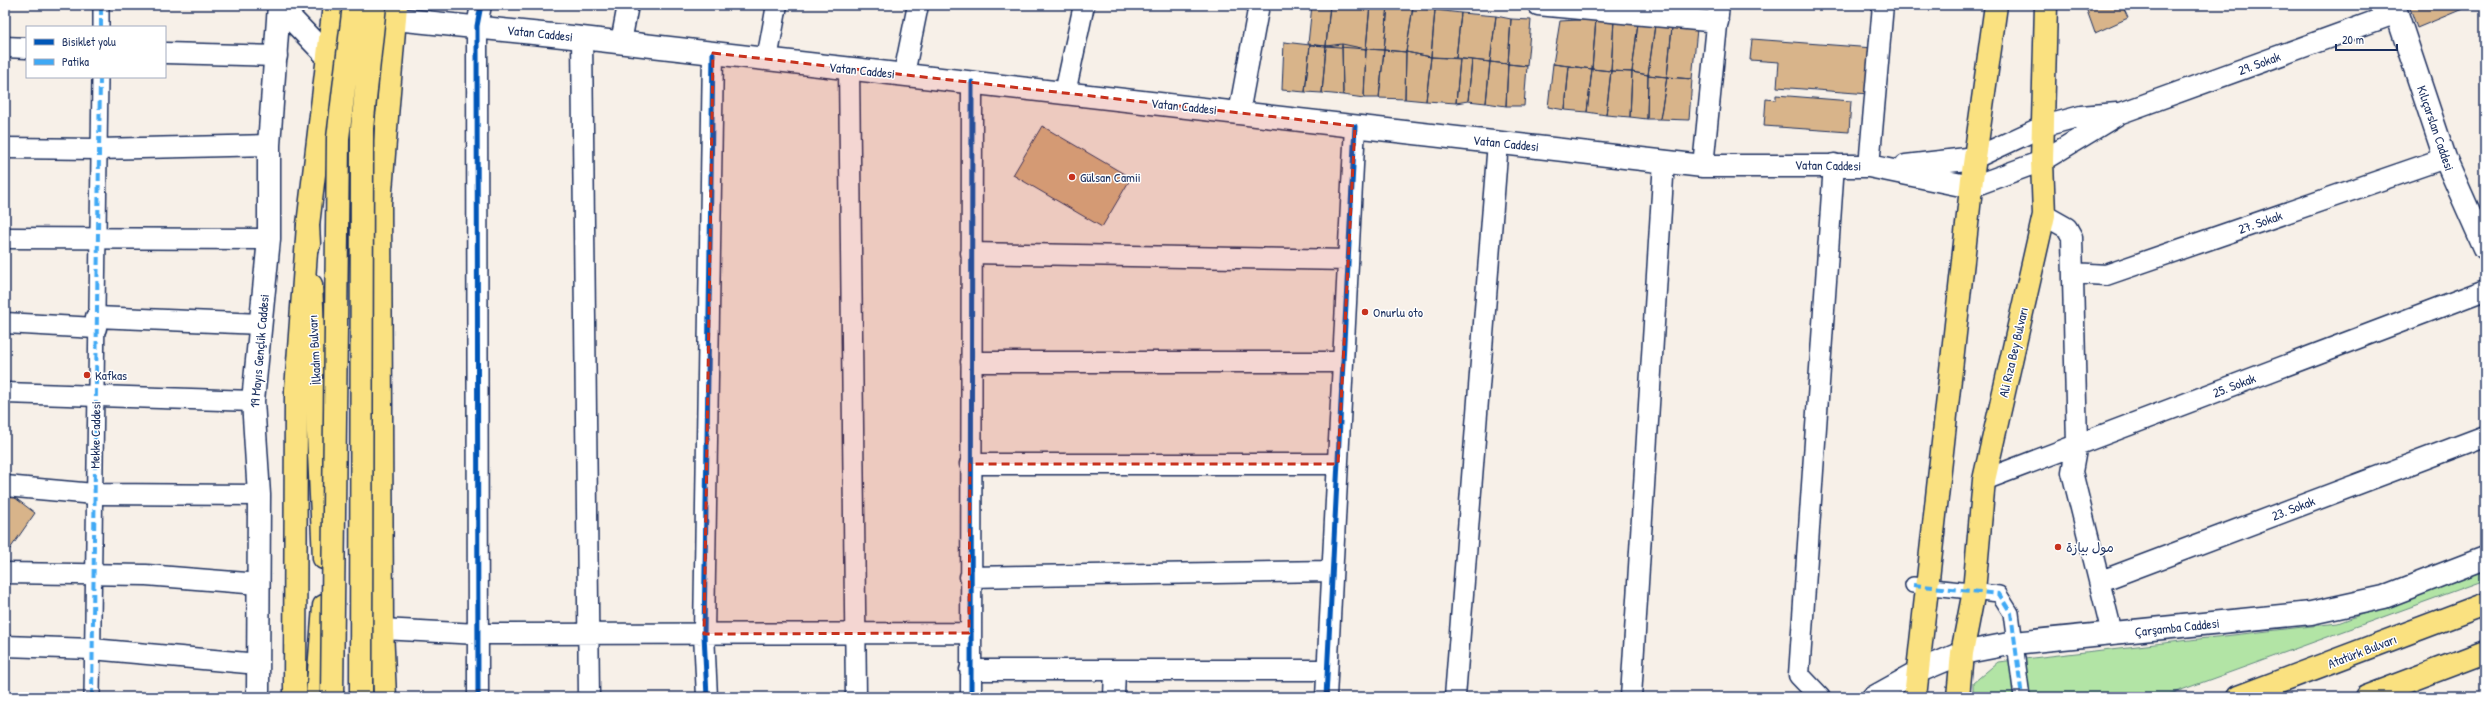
<svg xmlns="http://www.w3.org/2000/svg" width="2490" height="702" font-family="'Patrick Hand','Playpen Sans Arabic',sans-serif">
<rect width="100%" height="100%" fill="#f7f0e8"/>
<filter id="ink" filterUnits="userSpaceOnUse"><feTurbulence type="fractalNoise" baseFrequency=".025" numOctaves="2"/><feDisplacementMap in="SourceGraphic" scale="8" xChannelSelector="R" yChannelSelector="G"/><feConvolveMatrix kernelMatrix="1 2 1 2 8 2 1 2 1" color-interpolation-filters="sRGB"/></filter>
<g filter="url(#ink)">
<path fill="#b2e4a5" stroke="#668a82" d="M 2485,569 L 2485,580 L 2162,697 L 1973,697 L 1973,683 L 1998,662 L 2338,623 Z"/>
<path fill="#d8b48a" stroke="#1b2f5e" d="M 1312,5 L 1330,5 L 1326,46 L 1308,44 Z
M 1330,5 L 1370,5 L 1366,49 L 1326,46 Z
M 1370,5 L 1388,5 L 1384,50 L 1366,49 Z
M 1388,5 L 1413,7 L 1406,52 L 1384,50 Z
M 2085,5 L 2122,5 L 2128,18 L 2095,33 Z
M 2409,5 L 2472,5 L 2417,28 Z
M 1413,7 L 1435,10 L 1431,57 L 1406,52 Z
M 1435,10 L 1461,13 L 1456,58 L 1431,57 Z
M 1461,13 L 1496,16 L 1490,62 L 1456,58 Z
M 1496,16 L 1511,19 L 1508,64 L 1490,62 Z
M 1511,19 L 1531,20 L 1527,66 L 1508,64 Z
M 1596,19 L 1614,20 L 1611,71 L 1592,69 Z
M 1596,19 L 1592,69 L 1553,64 L 1560,21 Z
M 1614,20 L 1638,23 L 1632,72 L 1611,71 Z
M 1638,23 L 1655,25 L 1648,75 L 1632,72 Z
M 1655,25 L 1672,27 L 1667,77 L 1648,75 Z
M 1672,27 L 1697,29 L 1692,79 L 1667,77 Z
M 1752,39 L 1873,48 L 1869,94 L 1777,87 L 1779,62 L 1750,60 Z
M 1284,42 L 1310,45 L 1305,92 L 1282,90 Z
M 1342,44 L 1366,49 L 1364,98 L 1343,95 Z
M 1342,44 L 1343,95 L 1322,93 L 1326,46 Z
M 1310,45 L 1326,46 L 1322,93 L 1305,92 Z
M 1366,49 L 1384,50 L 1379,98 L 1364,98 Z
M 1384,50 L 1406,52 L 1405,99 L 1379,98 Z
M 1406,52 L 1431,57 L 1426,101 L 1405,99 Z
M 1431,57 L 1460,59 L 1456,103 L 1426,101 Z
M 1460,59 L 1472,60 L 1468,101 L 1456,103 Z
M 1472,60 L 1490,62 L 1486,103 L 1468,101 Z
M 1490,62 L 1508,64 L 1506,106 L 1486,103 Z
M 1508,64 L 1527,66 L 1524,106 L 1506,106 Z
M 1553,64 L 1569,66 L 1565,110 L 1548,107 Z
M 1569,66 L 1592,69 L 1587,112 L 1565,110 Z
M 1592,69 L 1611,71 L 1606,115 L 1587,112 Z
M 1611,71 L 1632,72 L 1630,117 L 1606,115 Z
M 1632,72 L 1648,75 L 1647,119 L 1630,117 Z
M 1648,75 L 1667,77 L 1660,119 L 1647,119 Z
M 1667,77 L 1692,79 L 1689,120 L 1660,119 Z
M 1776,95 L 1851,101 L 1849,132 L 1764,126 L 1766,99 L 1776,100 Z
M 1042,126 L 1131,178 L 1102,227 L 1013,175 Z
M 10,494 L 35,513 L 10,549 L 5,546 L 5,496 Z"/>
<g fill="none" stroke-linecap="round" stroke-linejoin="round">
<g stroke="#1b2f5e" stroke-width="18">
<path id="pedestrian" d="M 101,27 L 101,5
M 1913,585 L 1999,594 L 2011,613 L 2022,697
M 92,697 L 100,77"/>
</g>
<g stroke="#1b2f5e" stroke-width="23">
<path id="minor" d="M 1538,5 L 1718,22
M 582,38 L 589,697
M 621,42 L 628,5
M 5,47 L 27,48
M 165,53 L 277,56
M 767,59 L 777,5
M 849,68 L 856,697
M 904,74 L 918,5
M 1065,93 L 1084,5
M 1239,113 L 1259,5
M 5,148 L 98,149 L 269,145
M 1975,158 L 2044,126 L 2081,116 L 2117,113
M 1703,166 L 1719,5
M 1869,166 L 1883,5
M 1971,187 L 2042,161 L 2121,113 L 2397,13
M 2044,215 L 2067,228 L 2072,237 L 2077,444 L 2072,472 L 2112,633
M 5,238 L 269,239
M 971,253 L 1348,260
M 2073,273 L 2106,275 L 2445,158
M 96,317 L 261,324
M 5,323 L 96,328
M 971,362 L 1343,362
M 5,393 L 253,401
M 970,464 L 1338,464
M 1984,480 L 2485,290
M 5,486 L 94,494 L 259,495
M 5,573 L 146,575 L 259,584
M 970,577 L 1332,571
M 2101,581 L 2485,436
M 382,629 L 478,634 L 969,633
M 5,646 L 92,649 L 258,664
M 970,670 L 1327,670
M 478,697 L 477,26 L 481,5
M 707,697 L 704,634 L 713,53
M 971,697 L 972,82
M 1114,697 L 1115,670
M 1326,697 L 1355,126
M 1455,697 L 1498,142
M 1631,697 L 1664,161
M 1820,697 L 1799,675 L 1834,164
M 1872,697 L 1917,672"/>
</g>
<g stroke="#1b2f5e" stroke-width="25">
<path id="tertiary" d="M 2394,5 L 2445,158 L 2485,248"/>
</g>
<g stroke="#1b2f5e" stroke-width="25">
<path id="secondary" d="M 280,5 L 279,6 L 327,56 L 345,55
M 395,19 L 582,38 L 1703,166 L 1869,166 L 1971,187
M 1906,166 L 1975,158
M 1917,672 L 1962,653 L 2014,643 L 2311,613 L 2384,597 L 2485,558
M 258,697 L 259,495 L 253,401 L 269,239 L 269,145 L 279,5"/>
</g>
<g stroke="#1b2f5e" stroke-width="25">
<path id="primary" d="M 309,244 L 308,225 L 334,5
M 311,285 L 324,558
M 317,697 L 324,606
M 385,697 L 382,629 L 380,203 L 396,5
M 1915,697 L 1972,179 L 1996,5
M 1958,697 L 1962,653 L 1974,591 L 1984,480 L 2044,215 L 2042,161 L 2046,5
M 2238,697 L 2485,604
M 2366,697 L 2485,652"/>
</g>
<g stroke="#1b2f5e" stroke-width="25">
<path id="trunk" d="M 295,697 L 296,390 L 308,225"/>
</g>
<use href="#pedestrian" stroke="#fff" stroke-width="15"/>
<use href="#minor" stroke="#fff" stroke-width="20"/>
<use href="#tertiary" stroke="#fff" stroke-width="22"/>
<use href="#secondary" stroke="#fff" stroke-width="22"/>
<use href="#primary" stroke="#fae180" stroke-width="22"/>
<use href="#trunk" stroke="#fae180" stroke-width="22"/>
<g stroke="#1b2f5e" stroke-width="25" stroke-linecap="butt">
<path id="trunk-bridge" d="M 332,697 L 338,138 L 354,5
M 361,697 L 362,128 L 375,5"/>
</g>
<use href="#trunk-bridge" stroke="#fae180" stroke-width="22"/>
<path stroke="#3fa9f5" stroke-width="4" stroke-dasharray="8 4" stroke-linecap="butt" d="M 101,27 L 101,5
M 1913,585 L 1999,594 L 2011,613 L 2022,697
M 92,697 L 100,77"/>
<g stroke="#fff" stroke-width="8">
<path id="cycleway" d="M 478,697 L 477,26 L 481,5
M 707,697 L 704,634 L 713,53
M 971,697 L 972,82
M 1326,697 L 1355,126"/>
</g>
<use href="#cycleway" stroke="#0057b8" stroke-width="5"/>
</g>
</g>
<path fill="#c8321e" fill-opacity="0.2" stroke="#c8321e" stroke-width="3" stroke-dasharray="8 5" stroke-linejoin="round" d="M 713,53 L 1355,126 L 1338,464 L 970,464 L 969,633 L 704,634 Z"/>
<g fill="#c8321e" stroke="#fff" stroke-width="1.5">
<circle cx="1072" cy="177" r="4"/>
<circle cx="1365" cy="312" r="4"/>
<circle cx="87" cy="375" r="4"/>
<circle cx="2058" cy="547" r="4"/>
</g>
<g text-anchor="middle" stroke-width="3" stroke-linejoin="round" paint-order="stroke">
<g font-size="13" fill="#1b2f5e" stroke="#fff">
<text transform="translate(540 33) rotate(6)" y="5">Vatan Caddesi</text>
<text transform="translate(2259 63) rotate(-20)" y="5">29. Sokak</text>
<text transform="translate(862 70) rotate(6)" y="5">Vatan Caddesi</text>
<text transform="translate(1184 106) rotate(6)" y="5">Vatan Caddesi</text>
<text transform="translate(2436 128) rotate(71)" y="5">Kılıçarslan Caddesi</text>
<text transform="translate(1506 143) rotate(6)" y="5">Vatan Caddesi</text>
<text transform="translate(1828 165) rotate(1)" y="5">Vatan Caddesi</text>
<text transform="translate(2260 222) rotate(-19)" y="5">27. Sokak</text>
<text transform="translate(314 350) rotate(-93)" y="5">İlkadım Bulvarı</text>
<text transform="translate(259 351) rotate(-85)" y="5">19 Mayıs Gençlik Caddesi</text>
<text transform="translate(2013 352) rotate(-77)" y="5">Ali Rıza Bey Bulvarı</text>
<text transform="translate(2234 385) rotate(-21)" y="5">25. Sokak</text>
<text transform="translate(95 435) rotate(-89)" y="5">Mekke Caddesi</text>
<text transform="translate(2293 508) rotate(-21)" y="5">23. Sokak</text>
<text transform="translate(2177 627) rotate(-6)" y="5">Çarşamba Caddesi</text>
<text transform="translate(2362 651) rotate(-21)" y="5">Atatürk Bulvarı</text>
</g>
<g font-size="13" fill="#1b2f5e" stroke="#fff" text-anchor="start">
<text x="1080" y="182">Gülsan Camii</text>
<text x="1373" y="317">Onurlu oto</text>
<text x="95" y="380">Kafkas</text>
<text x="2066" y="552">مول بيازة</text>
</g>
</g>
<rect width="2490" height="702" fill="none" stroke="#fff" stroke-width="20"/>
<rect x="10" y="10" width="2470" height="682" fill="none" stroke="#1b2f5e" stroke-width="1.5" filter="url(#ink)"/>
<rect x="26" y="26" width="140" height="52" fill="#ffffff" stroke="#a4acbf"/>
<rect x="34" y="39" width="20" height="6" fill="#0057b8" stroke="#a4acbf"/>
<text x="62" y="46" font-size="12" fill="#1b2f5e">Bisiklet yolu</text>
<rect x="34" y="59" width="20" height="6" fill="#3fa9f5" stroke="#a4acbf"/>
<text x="62" y="66" font-size="12" fill="#1b2f5e">Patika</text>
<path d="M2336 44v6h61v-6" fill="none" stroke="#1b2f5e" stroke-width="2"/>
<text x="2342" y="44" font-size="12" fill="#1b2f5e" stroke="#ffffff" stroke-width="3" paint-order="stroke">20 m</text>
</svg>
